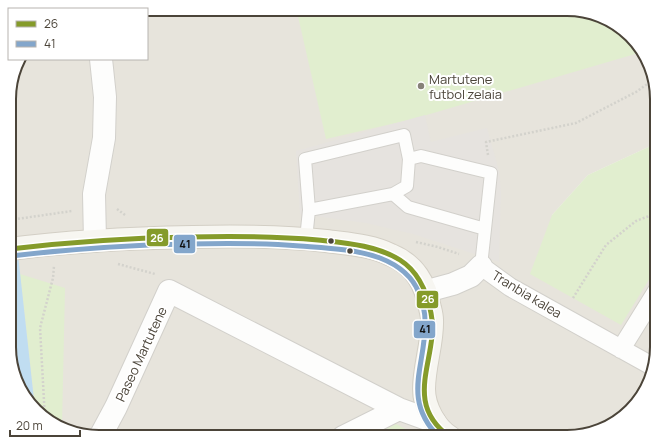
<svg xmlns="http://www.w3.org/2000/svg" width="666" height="446" font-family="Manrope,sans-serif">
<rect width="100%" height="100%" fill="#f4f2ee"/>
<path fill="#e7e4dc" d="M 573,9 L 622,27 L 648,59 L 657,93 L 657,143 L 588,175 L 552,215 L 657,275 L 657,353 L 639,402 L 607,428 L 567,437 L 93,437 L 44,419 L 21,392 L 10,359 L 10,87 L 19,59 L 147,59 L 147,13 Z"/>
<path fill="#e1eecf" d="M 573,9 L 622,27 L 642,52 L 413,119 L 326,139 L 297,12 Z
M 657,143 L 657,275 L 653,273 L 621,325 L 530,274 L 552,215 L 588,175 Z
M 20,274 L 65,288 L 62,425 L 44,419 L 35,409 Z
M 396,424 L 421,437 L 370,437 Z"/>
<path fill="#e6e3df" d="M 425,115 L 431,142 L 487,128 L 499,171 L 501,192 L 499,262 L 413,234 L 366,223 L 300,214 L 296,151 Z"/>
<path fill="#c0ddf1" d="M 10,189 L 13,209 L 35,409 L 21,392 L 10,359 Z"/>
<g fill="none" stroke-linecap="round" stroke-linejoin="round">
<g stroke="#d2d0cb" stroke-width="14">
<path id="service" d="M 393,194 L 407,186 L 409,159 L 421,156 L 491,173 L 485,229
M 309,210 L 305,159 L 404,135 L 409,159
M 306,239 L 309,210 L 393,194 L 408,207 L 485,229 L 481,266"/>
</g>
<g stroke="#d2d0cb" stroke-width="20">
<path id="pedestrian" d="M 481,266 L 510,287 L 652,366
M 621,349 L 657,291"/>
</g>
<g stroke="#d2d0cb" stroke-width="24">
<path id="minor" d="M 95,241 L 94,194 L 104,138 L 105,97 L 101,59
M 427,291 L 453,284 L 471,276 L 481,266
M 99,437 L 101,435 L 116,407 L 169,291 L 399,409 L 435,422
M 343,437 L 399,409"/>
</g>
<g stroke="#d3cfc5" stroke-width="24">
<path id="secondary" d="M 10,249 C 71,241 132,238 193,237 C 238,236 282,236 326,241 C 348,244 371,245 391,255 C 415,265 425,283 430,308 C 431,312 432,316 432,320 C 433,342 424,366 424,389 C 424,406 435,428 450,437"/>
</g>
<path stroke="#d3d2cc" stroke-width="2.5" stroke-dasharray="2 2" stroke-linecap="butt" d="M 488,155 L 486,142 L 576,123 L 636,92 L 653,80
M 117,209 L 125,215
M 10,220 L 72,211
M 416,242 L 438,247 L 459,254
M 118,264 L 155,274
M 573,298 L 606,245 L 636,221 L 657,213
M 45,419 L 40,328 L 53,278 L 54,266"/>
<use href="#service" stroke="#fdfdfc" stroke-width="12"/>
<use href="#pedestrian" stroke="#fdfdfc" stroke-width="18"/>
<use href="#minor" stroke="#fdfdfc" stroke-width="22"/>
<use href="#secondary" stroke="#f7f6f1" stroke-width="22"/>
<g stroke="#fff" stroke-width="8">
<path id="bus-1" d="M 10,249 C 69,242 129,238 188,237 C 232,236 275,236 318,240 C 346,243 376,245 400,260 C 419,272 427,292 431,313 C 440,357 400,401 450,437"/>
</g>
<g stroke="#fff" stroke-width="8">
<path id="bus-2" d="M 11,256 C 70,249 129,245 188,244 C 226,243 263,243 300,246 C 326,248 355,249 380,258 C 398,265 412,275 419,293 C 422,301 425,311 425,320 C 427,364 400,398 439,437"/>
</g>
<use href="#bus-1" stroke="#859b2a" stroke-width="5"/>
<use href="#bus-2" stroke="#83a6cb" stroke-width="5"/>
</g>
<circle fill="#868178" stroke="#fff" stroke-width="1.5" cx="421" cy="86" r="4"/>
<g fill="#4b4439" stroke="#fff" stroke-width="1.5">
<circle cx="331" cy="241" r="3.5"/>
<circle cx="350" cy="251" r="3.5"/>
</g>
<g text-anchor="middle" stroke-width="4" stroke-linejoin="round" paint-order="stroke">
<g font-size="13" fill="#4b4439" stroke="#fff" text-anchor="start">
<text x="429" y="84">Martutene<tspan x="429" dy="15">futbol zelaia</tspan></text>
</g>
<g font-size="13" fill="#4b4439" stroke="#fff">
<text transform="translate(527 294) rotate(31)" y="5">Tranbia kalea</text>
<text transform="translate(141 354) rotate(-65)" y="5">Paseo Martutene</text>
</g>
</g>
<path d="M0 0H666V446H0ZM99 16H567A83 83 0 0 1 650 99V347A83 83 0 0 1 567 430H99A83 83 0 0 1 16 347V99A83 83 0 0 1 99 16Z" fill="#fff" fill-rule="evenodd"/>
<path fill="none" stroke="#4b4439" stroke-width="2" d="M99 16H567A83 83 0 0 1 650 99V347A83 83 0 0 1 567 430H99A83 83 0 0 1 16 347V99A83 83 0 0 1 99 16Z"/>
<g stroke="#fff" stroke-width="1.5">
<rect x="146" y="228" width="23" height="19" rx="4" fill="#859b2a"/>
<rect x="173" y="234" width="23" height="20" rx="4" fill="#83a6cb"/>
<rect x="416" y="290" width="23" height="19" rx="4" fill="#859b2a"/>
<rect x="413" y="320" width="23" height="19" rx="4" fill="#83a6cb"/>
</g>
<g font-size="11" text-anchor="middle" font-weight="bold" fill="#fff">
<text x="157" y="242">26</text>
<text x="428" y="303">26</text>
</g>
<g font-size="11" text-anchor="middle" font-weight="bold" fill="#111">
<text x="185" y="248">41</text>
<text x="425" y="333">41</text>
</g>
<rect x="8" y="8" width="140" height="52" fill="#ffffff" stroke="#b7b4b0"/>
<rect x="16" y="21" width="20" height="6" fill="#859b2a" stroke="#b7b4b0"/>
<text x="44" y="28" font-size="12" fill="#4b4439">26</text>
<rect x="16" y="41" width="20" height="6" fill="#83a6cb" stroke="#b7b4b0"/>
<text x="44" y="48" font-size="12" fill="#4b4439">41</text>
<path d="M10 430v6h70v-6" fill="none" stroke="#4b4439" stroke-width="2"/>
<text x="16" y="430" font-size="12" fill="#4b4439" stroke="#ffffff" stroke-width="3" paint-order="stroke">20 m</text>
</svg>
